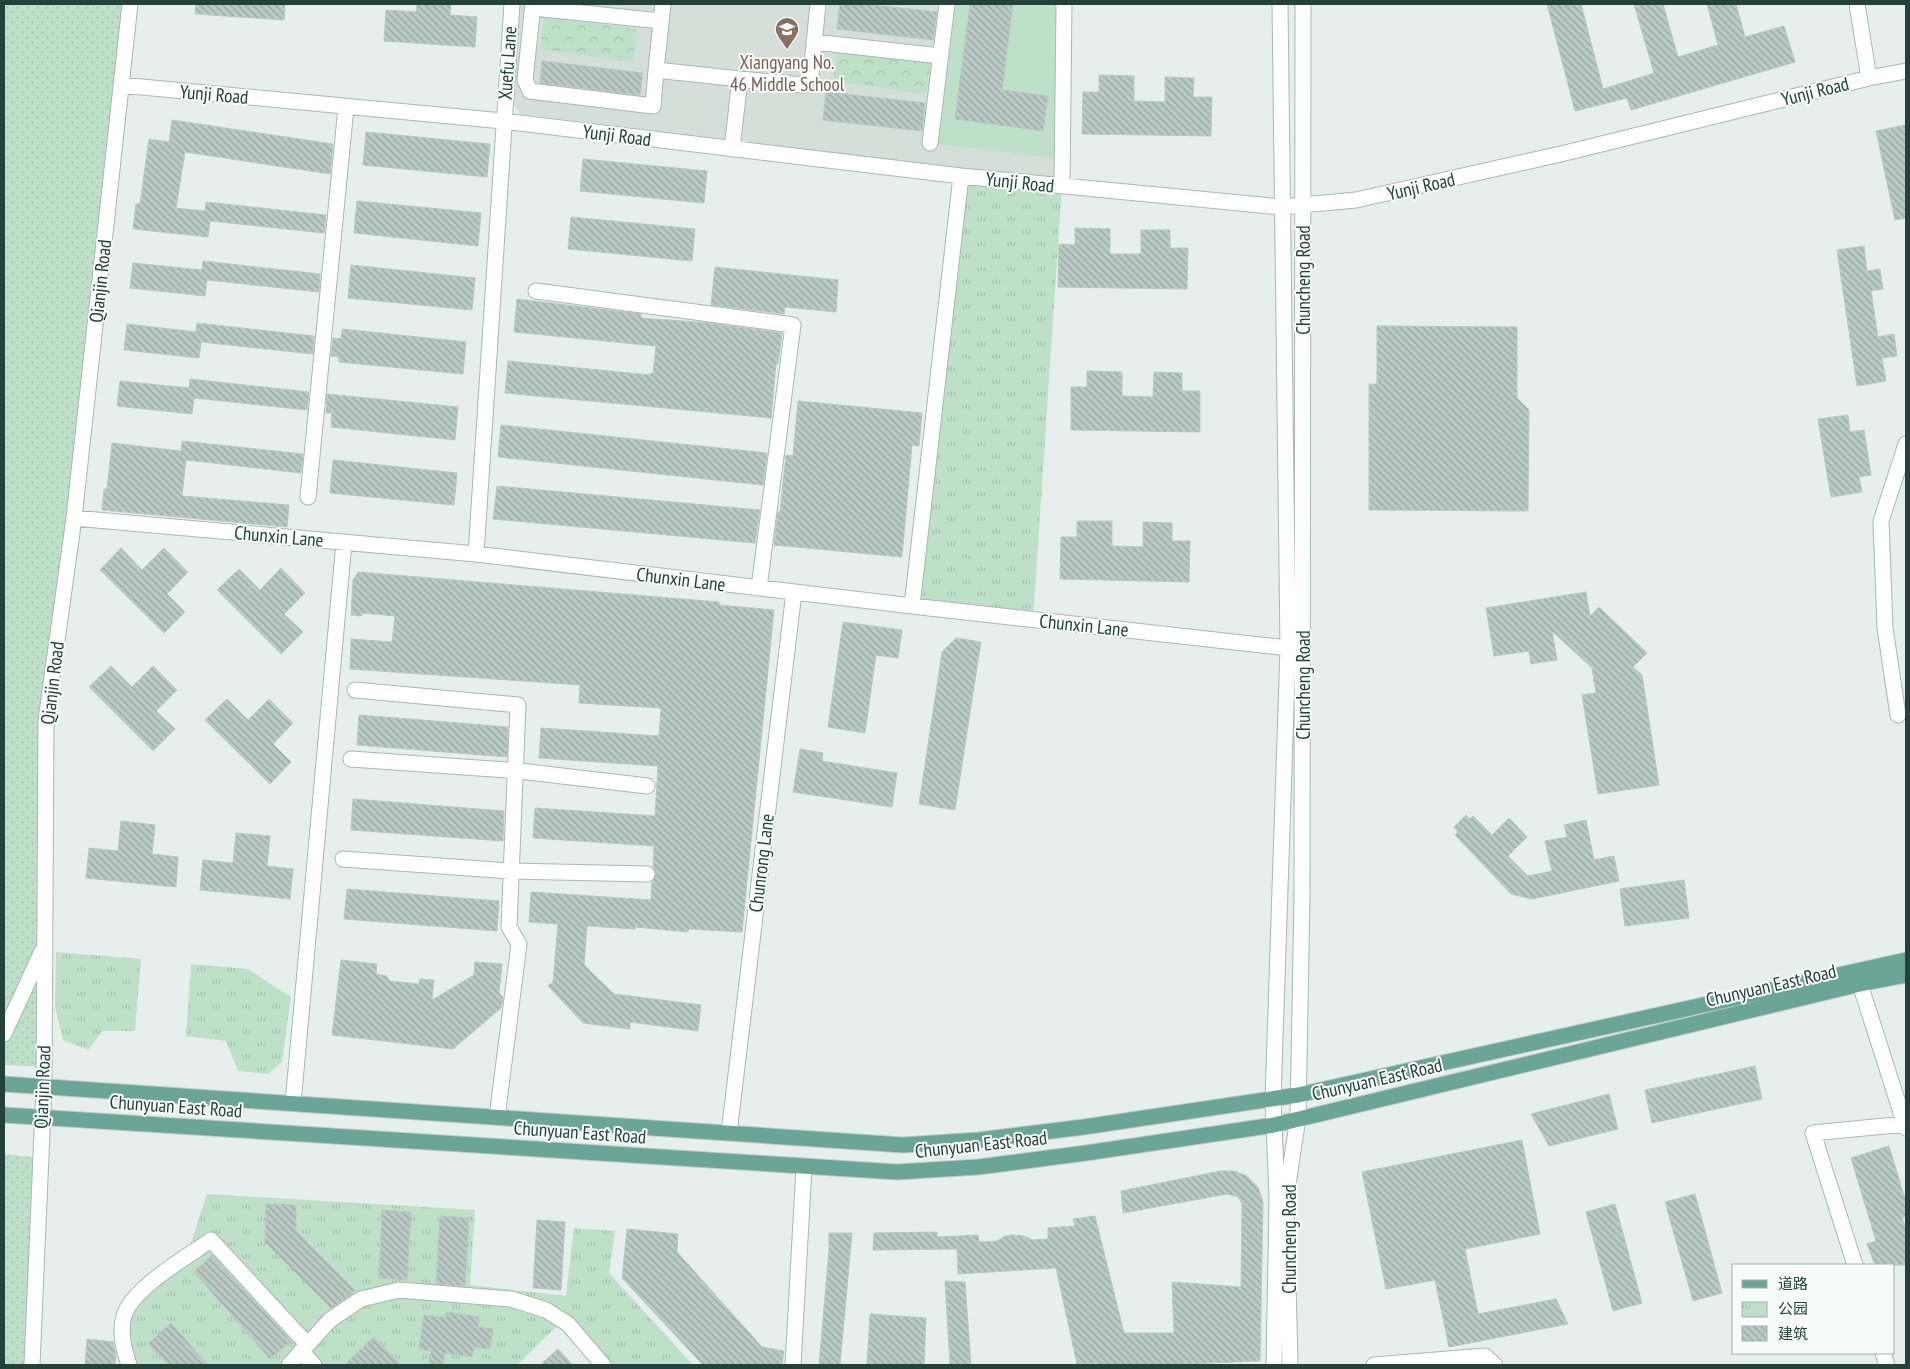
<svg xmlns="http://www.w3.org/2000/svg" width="1910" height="1369" font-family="'PT Sans Narrow','Noto Sans SC',sans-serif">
<defs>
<pattern id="grass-dots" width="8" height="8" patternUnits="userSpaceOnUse" patternTransform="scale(1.25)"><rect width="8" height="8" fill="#bfe0c8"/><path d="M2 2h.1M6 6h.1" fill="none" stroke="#a4c1ad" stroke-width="1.8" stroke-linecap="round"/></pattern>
<pattern id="forest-crowns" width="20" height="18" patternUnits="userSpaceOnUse" patternTransform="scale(1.25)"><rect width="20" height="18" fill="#bfe0c8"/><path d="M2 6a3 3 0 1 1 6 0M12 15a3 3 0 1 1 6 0" fill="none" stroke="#a4c1ad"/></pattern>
<pattern id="park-tufts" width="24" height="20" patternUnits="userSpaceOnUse" patternTransform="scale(1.25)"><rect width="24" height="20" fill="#bfe0c8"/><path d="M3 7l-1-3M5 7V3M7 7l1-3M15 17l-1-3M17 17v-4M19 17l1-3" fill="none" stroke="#a4c1ad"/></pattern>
<pattern id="building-back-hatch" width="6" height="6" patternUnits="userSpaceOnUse" patternTransform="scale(1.25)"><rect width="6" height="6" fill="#bbcac4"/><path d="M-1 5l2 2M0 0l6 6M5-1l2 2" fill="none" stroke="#98a6a0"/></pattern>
</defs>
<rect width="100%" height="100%" fill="#e6efeb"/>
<path fill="#d4dfda" d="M 519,4 L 1060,4 L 1058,180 L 520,114 L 509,97 Z"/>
<path fill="url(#grass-dots)" d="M 4,4 L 130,4 L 46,720 L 44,1067 L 4,1065 Z
M 4,1154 L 40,1158 L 32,1365 L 4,1365 Z"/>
<path fill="url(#forest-crowns)" d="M 544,16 L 637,29 L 633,62 L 540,49 Z
M 838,48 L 931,62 L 926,94 L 833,81 Z"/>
<path fill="url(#park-tufts)" d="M 961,176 L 1062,186 L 1033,620 L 912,606 Z
M 56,952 L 141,959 L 135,1031 L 103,1031 L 88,1050 L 63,1040 L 55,1007 Z
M 191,964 L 248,969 L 291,997 L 282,1062 L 268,1074 L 238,1071 L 226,1041 L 186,1036 Z
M 207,1194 L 475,1210 L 470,1285 L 566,1296 L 574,1228 L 615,1231 L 609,1273 L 693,1365 L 603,1365 L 562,1321 L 517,1365 L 129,1365 L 124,1315 L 186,1258 Z"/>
<path fill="#bfe0c8" d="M 956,4 L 1054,4 L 1056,6 L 1054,158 L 938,144 Z"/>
<path fill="url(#building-back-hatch)" stroke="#b8c9c2" d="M 196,4 L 285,4 L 284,20 L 195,14 Z
M 417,4 L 451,4 L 450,15 L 477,17 L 475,47 L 384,41 L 386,10 L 416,12 Z
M 840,4 L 863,4 L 937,12 L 933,40 L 837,29 Z
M 970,4 L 1013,4 L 1002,90 L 1048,96 L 1043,131 L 955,119 Z
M 1547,4 L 1581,4 L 1603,89 L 1654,73 L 1634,4 L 1663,4 L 1678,57 L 1718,45 L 1707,4 L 1736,4 L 1745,37 L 1784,26 L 1795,62 L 1631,110 L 1627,98 L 1575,111 Z
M 542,61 L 643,73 L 640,95 L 540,83 Z
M 1099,75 L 1134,76 L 1134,101 L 1165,102 L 1165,77 L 1194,78 L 1193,97 L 1212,97 L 1211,136 L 1082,134 L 1083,92 L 1099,92 Z
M 826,92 L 925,103 L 922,131 L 823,120 Z
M 172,120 L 333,144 L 330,174 L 185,152 L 176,208 L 205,211 L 206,202 L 326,215 L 324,233 L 210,221 L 208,237 L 133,229 L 136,204 L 140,204 L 149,139 L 169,142 Z
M 1906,125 L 1906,218 L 1895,220 L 1876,131 Z
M 366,132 L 490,144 L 487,177 L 363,165 Z
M 583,159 L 707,171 L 704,203 L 580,191 Z
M 357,201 L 481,213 L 478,246 L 354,233 Z
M 571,217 L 695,229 L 692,261 L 568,249 Z
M 1075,228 L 1110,229 L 1110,254 L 1141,254 L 1141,230 L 1170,230 L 1170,248 L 1188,248 L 1187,289 L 1058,287 L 1059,244 L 1075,245 Z
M 1864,246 L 1867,271 L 1880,269 L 1883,289 L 1871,291 L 1878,337 L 1894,334 L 1897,356 L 1882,358 L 1886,381 L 1857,386 L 1837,250 Z
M 203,261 L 320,274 L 319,292 L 207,280 L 205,296 L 130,288 L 133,263 L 202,270 Z
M 351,265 L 475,278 L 472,310 L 348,298 Z
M 715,267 L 838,280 L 836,312 L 785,307 L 784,314 L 711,305 Z
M 517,299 L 641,314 L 641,318 L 709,323 L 782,333 L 778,364 L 776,364 L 771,418 L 505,393 L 508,361 L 650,375 L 650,373 L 653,374 L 656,346 L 514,332 Z
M 197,323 L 314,336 L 313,354 L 201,342 L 199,358 L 124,350 L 127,324 L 196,332 Z
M 1377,326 L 1517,327 L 1517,398 L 1529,410 L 1528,511 L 1369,510 L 1369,384 L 1377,384 Z
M 342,329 L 466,342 L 463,374 L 339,362 L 339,357 L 331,356 L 333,338 L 341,339 Z
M 1087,371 L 1122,372 L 1122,396 L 1153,397 L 1154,372 L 1182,373 L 1182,391 L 1200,391 L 1200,432 L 1071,430 L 1071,387 L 1087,387 Z
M 190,379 L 309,392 L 307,410 L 194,398 L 192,414 L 117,406 L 120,381 L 189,388 Z
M 327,394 L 458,407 L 455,440 L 331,427 L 332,413 L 326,413 Z
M 798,401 L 922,413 L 919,446 L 912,445 L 902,557 L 774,545 L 778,512 L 780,512 L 786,455 L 793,456 Z
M 1848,415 L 1850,432 L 1864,430 L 1871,475 L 1859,477 L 1862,492 L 1831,497 L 1818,419 Z
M 501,425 L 767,453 L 763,485 L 498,457 Z
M 182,441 L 303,454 L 301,473 L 186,460 L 182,496 L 289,505 L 287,527 L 102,510 L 104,489 L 107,489 L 112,443 L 181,451 Z
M 333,460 L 457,473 L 454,505 L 330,493 Z
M 497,486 L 760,510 L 755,543 L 493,519 Z
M 1077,521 L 1112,521 L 1112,546 L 1143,547 L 1143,522 L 1172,523 L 1172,541 L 1190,541 L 1189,582 L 1060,579 L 1061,537 L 1077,537 Z
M 121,548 L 142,570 L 164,548 L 188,572 L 167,594 L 185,612 L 164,633 L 100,570 Z
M 281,568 L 305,593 L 284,614 L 303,632 L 281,654 L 217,590 L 239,569 L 260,590 Z
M 358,572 L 719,602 L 719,605 L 774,610 L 742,932 L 689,929 L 688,932 L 635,927 L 635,929 L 587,926 L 584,965 L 614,994 L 701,1005 L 698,1031 L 630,1022 L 630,1029 L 583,1023 L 548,986 L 553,982 L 558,924 L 529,922 L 531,892 L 651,900 L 652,882 L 656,875 L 653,867 L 654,846 L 533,838 L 535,808 L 655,816 L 658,766 L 539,758 L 541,728 L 659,736 L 661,708 L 579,703 L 580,685 L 350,669 L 351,639 L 392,642 L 395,616 L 363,613 L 361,616 L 351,615 L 353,580 Z
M 1586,592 L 1590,616 L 1599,607 L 1647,653 L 1633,667 L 1642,675 L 1659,785 L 1598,794 L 1582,695 L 1596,693 L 1592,668 L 1552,631 L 1557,660 L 1531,664 L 1529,651 L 1494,656 L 1486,608 Z
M 843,622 L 902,630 L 898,658 L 876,655 L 865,733 L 828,727 Z
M 956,638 L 981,642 L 955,810 L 919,804 L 942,652 Z
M 111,666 L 132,687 L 153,666 L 177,690 L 156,711 L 175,729 L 153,751 L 89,687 Z
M 227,699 L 248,720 L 269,699 L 293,723 L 273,744 L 291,762 L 270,784 L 205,720 Z
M 359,715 L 508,727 L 507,757 L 357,745 Z
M 800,749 L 823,753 L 822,761 L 897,773 L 892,807 L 793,792 Z
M 353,799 L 504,811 L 503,841 L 351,830 Z
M 1466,815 L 1470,819 L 1473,816 L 1492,835 L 1509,818 L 1527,837 L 1508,856 L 1528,876 L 1552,871 L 1545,841 L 1567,837 L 1564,825 L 1586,820 L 1594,860 L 1614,856 L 1619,881 L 1532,899 L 1511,894 L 1455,835 L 1458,832 L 1454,827 Z
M 121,821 L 155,825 L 152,854 L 178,857 L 176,887 L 86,878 L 89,848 L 118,851 Z
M 236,833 L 270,836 L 267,866 L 293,869 L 290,899 L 200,890 L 203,860 L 233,863 Z
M 1684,880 L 1689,918 L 1625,926 L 1620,889 Z
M 347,889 L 499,901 L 497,931 L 344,919 Z
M 341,960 L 377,964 L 376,974 L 387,976 L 389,981 L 419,984 L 420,979 L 434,980 L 432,1000 L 474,975 L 475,962 L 502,964 L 499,993 L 503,997 L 501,1008 L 453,1049 L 332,1035 Z
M 1755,1066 L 1762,1099 L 1652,1123 L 1645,1090 Z
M 1609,1094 L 1618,1129 L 1549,1146 L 1531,1114 Z
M 1522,1140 L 1540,1234 L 1465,1249 L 1478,1314 L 1556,1299 L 1568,1324 L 1449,1347 L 1435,1280 L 1386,1289 L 1362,1172 Z
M 1889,1146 L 1906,1202 L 1906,1216 L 1902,1218 L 1906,1230 L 1906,1265 L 1875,1265 L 1867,1244 L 1876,1241 L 1851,1158 Z
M 1221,1171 L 1234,1171 L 1247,1176 L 1258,1187 L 1263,1202 L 1260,1361 L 1159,1365 L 1100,1365 L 1098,1363 L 1077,1364 L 1056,1268 L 958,1274 L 957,1249 L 873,1250 L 874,1233 L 937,1232 L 937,1237 L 978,1235 L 979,1242 L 997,1241 L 1005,1236 L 1014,1235 L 1024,1236 L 1032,1240 L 1048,1239 L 1048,1228 L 1075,1226 L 1073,1219 L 1095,1216 L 1124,1333 L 1174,1333 L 1172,1282 L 1241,1287 L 1242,1204 L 1238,1197 L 1227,1194 L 1123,1213 L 1121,1191 Z
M 1695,1194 L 1722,1293 L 1693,1301 L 1665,1202 Z
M 266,1204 L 296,1205 L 296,1231 L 355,1290 L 350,1295 L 331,1308 L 265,1242 Z
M 1615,1204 L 1642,1303 L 1613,1311 L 1586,1212 Z
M 382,1210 L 411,1212 L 407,1280 L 379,1278 Z
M 440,1216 L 469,1218 L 465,1286 L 436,1284 Z
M 537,1220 L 565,1222 L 561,1290 L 533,1288 Z
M 627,1229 L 678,1234 L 677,1252 L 762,1347 L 784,1351 L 782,1365 L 703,1365 L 622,1278 Z
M 829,1233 L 852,1233 L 840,1365 L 819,1365 L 829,1250 Z
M 212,1255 L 291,1341 L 270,1359 L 194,1272 Z
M 945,1281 L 965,1282 L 971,1365 L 950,1365 Z
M 446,1312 L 479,1317 L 478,1327 L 493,1329 L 490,1349 L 474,1347 L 472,1357 L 445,1353 L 443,1365 L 429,1365 L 431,1351 L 419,1349 L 424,1315 L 446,1318 Z
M 870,1314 L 926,1318 L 924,1365 L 867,1365 Z
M 171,1323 L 208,1365 L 168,1365 L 148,1344 Z
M 374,1337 L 401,1365 L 344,1365 Z
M 87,1339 L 113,1342 L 116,1355 L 115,1365 L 85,1365 Z
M 558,1349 L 573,1365 L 540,1365 Z"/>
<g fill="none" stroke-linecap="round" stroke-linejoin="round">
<g stroke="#a8b8b2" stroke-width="17">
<path id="minor" d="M 533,4 L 525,80 L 530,91 L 653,106 L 656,70
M 663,4 L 656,70 L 740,79 L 732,149
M 1857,4 L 1869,78
M 533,8 L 661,21
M 814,42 L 940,56
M 740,79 L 802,85 L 811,75 L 818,4
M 121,85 L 503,121 L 961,176 L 1281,207 L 1356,200 L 1565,153 L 1869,78 L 1906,71
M 930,143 L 947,4
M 1062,186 L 1064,4
M 536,291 L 793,325 L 759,588
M 308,497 L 346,107
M 74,518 L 476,554 L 912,606 L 1288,648
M 476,554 L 512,4
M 912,606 L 961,176
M 355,690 L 518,705 L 509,927 L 519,944 L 497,1117
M 1898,715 L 1885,628 L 1881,521 L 1906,444
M 351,759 L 520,771 L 647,786
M 343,859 L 511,871 L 647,874
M 1860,984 L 1906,1128
M 4,1034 L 42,951
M 293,1103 L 344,542
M 729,1133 L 794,592
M 1855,1265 L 1813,1133 L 1905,1124
M 301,1351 L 314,1365
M 1883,1353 L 1887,1365
M 32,1365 L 44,1086 L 46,720 L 74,518 L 130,4
M 129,1365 C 124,1350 119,1332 124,1316 C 132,1288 187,1257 211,1240 L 307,1344
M 289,1365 L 330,1320 L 361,1299 L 399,1290 L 511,1299 L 546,1310 L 568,1324 L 603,1365
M 793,1365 L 804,1167
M 1274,1365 L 1277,1197 L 1273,1099 L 1288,648 L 1280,4
M 1290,1365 L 1286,1197 L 1298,1118 L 1302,896 L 1303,4
M 1374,1365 L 1485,1356 L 1495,1365"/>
</g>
<g stroke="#c2cac8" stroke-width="17">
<path id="major" d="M 4,1084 L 903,1145 L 979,1140 L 1084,1127 L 1298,1095 L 1906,960
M 4,1115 L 897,1172 L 978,1167 L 1086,1153 L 1274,1125 L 1860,984 L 1906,975"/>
</g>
<use href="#minor" stroke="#fff" stroke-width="15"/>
<use href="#major" stroke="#6aa596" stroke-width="15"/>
</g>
<defs>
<g id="school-pin" transform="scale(1.25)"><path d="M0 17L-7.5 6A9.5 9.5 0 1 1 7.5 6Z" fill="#8d6e63" stroke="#f7fbf9"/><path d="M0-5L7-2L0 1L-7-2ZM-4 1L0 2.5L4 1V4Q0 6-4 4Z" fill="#fff"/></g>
</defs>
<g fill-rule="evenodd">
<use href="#school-pin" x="787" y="29"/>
</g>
<g text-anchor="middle" stroke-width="4" stroke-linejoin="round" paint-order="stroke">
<g font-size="19" fill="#785e54" stroke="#f7fbf9">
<text x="787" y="69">Xiangyang No.<tspan x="787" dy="22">46 Middle School</tspan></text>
</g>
<g font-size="19" fill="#24423a" stroke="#f7fbf9">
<text transform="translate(507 63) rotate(-86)" y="7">Xuefu Lane</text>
<text transform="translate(1815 91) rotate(-14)" y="7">Yunji Road</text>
<text transform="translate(214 94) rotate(5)" y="7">Yunji Road</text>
<text transform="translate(617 135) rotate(7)" y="7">Yunji Road</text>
<text transform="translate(1020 182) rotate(6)" y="7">Yunji Road</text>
<text transform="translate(1421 186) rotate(-13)" y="7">Yunji Road</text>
<text transform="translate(1303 280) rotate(-90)" y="7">Chuncheng Road</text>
<text transform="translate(100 281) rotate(-84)" y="7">Qianjin Road</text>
<text transform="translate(279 536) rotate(5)" y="7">Chunxin Lane</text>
<text transform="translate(681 579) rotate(7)" y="7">Chunxin Lane</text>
<text transform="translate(1084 625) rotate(6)" y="7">Chunxin Lane</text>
<text transform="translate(52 683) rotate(-83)" y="7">Qianjin Road</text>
<text transform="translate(1303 685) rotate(-90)" y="7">Chuncheng Road</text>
<text transform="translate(761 863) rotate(-83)" y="7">Chunrong Lane</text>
<text transform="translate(1771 985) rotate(-13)" y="7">Chunyuan East Road</text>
<text transform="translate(1377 1079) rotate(-13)" y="7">Chunyuan East Road</text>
<text transform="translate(42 1087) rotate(-88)" y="7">Qianjin Road</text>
<text transform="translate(176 1106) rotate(4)" y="7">Chunyuan East Road</text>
<text transform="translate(580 1132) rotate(4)" y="7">Chunyuan East Road</text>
<text transform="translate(981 1144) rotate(-6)" y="7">Chunyuan East Road</text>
<text transform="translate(1289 1239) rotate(-90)" y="7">Chuncheng Road</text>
</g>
</g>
<rect width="1910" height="1369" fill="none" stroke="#24423a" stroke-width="10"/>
<rect x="1732" y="1264" width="162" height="90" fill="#f7fbf9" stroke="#a3b1ad"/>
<rect x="1742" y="1280" width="25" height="8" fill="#6aa596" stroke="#a3b1ad"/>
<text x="1778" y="1289" font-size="15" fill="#24423a">道路</text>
<rect x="1742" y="1302" width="25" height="15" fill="url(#park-tufts)" stroke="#a3b1ad"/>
<text x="1778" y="1314" font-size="15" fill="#24423a">公园</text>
<rect x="1742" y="1326" width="25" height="15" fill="url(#building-back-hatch)" stroke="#a3b1ad"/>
<text x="1778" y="1339" font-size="15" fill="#24423a">建筑</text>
</svg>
